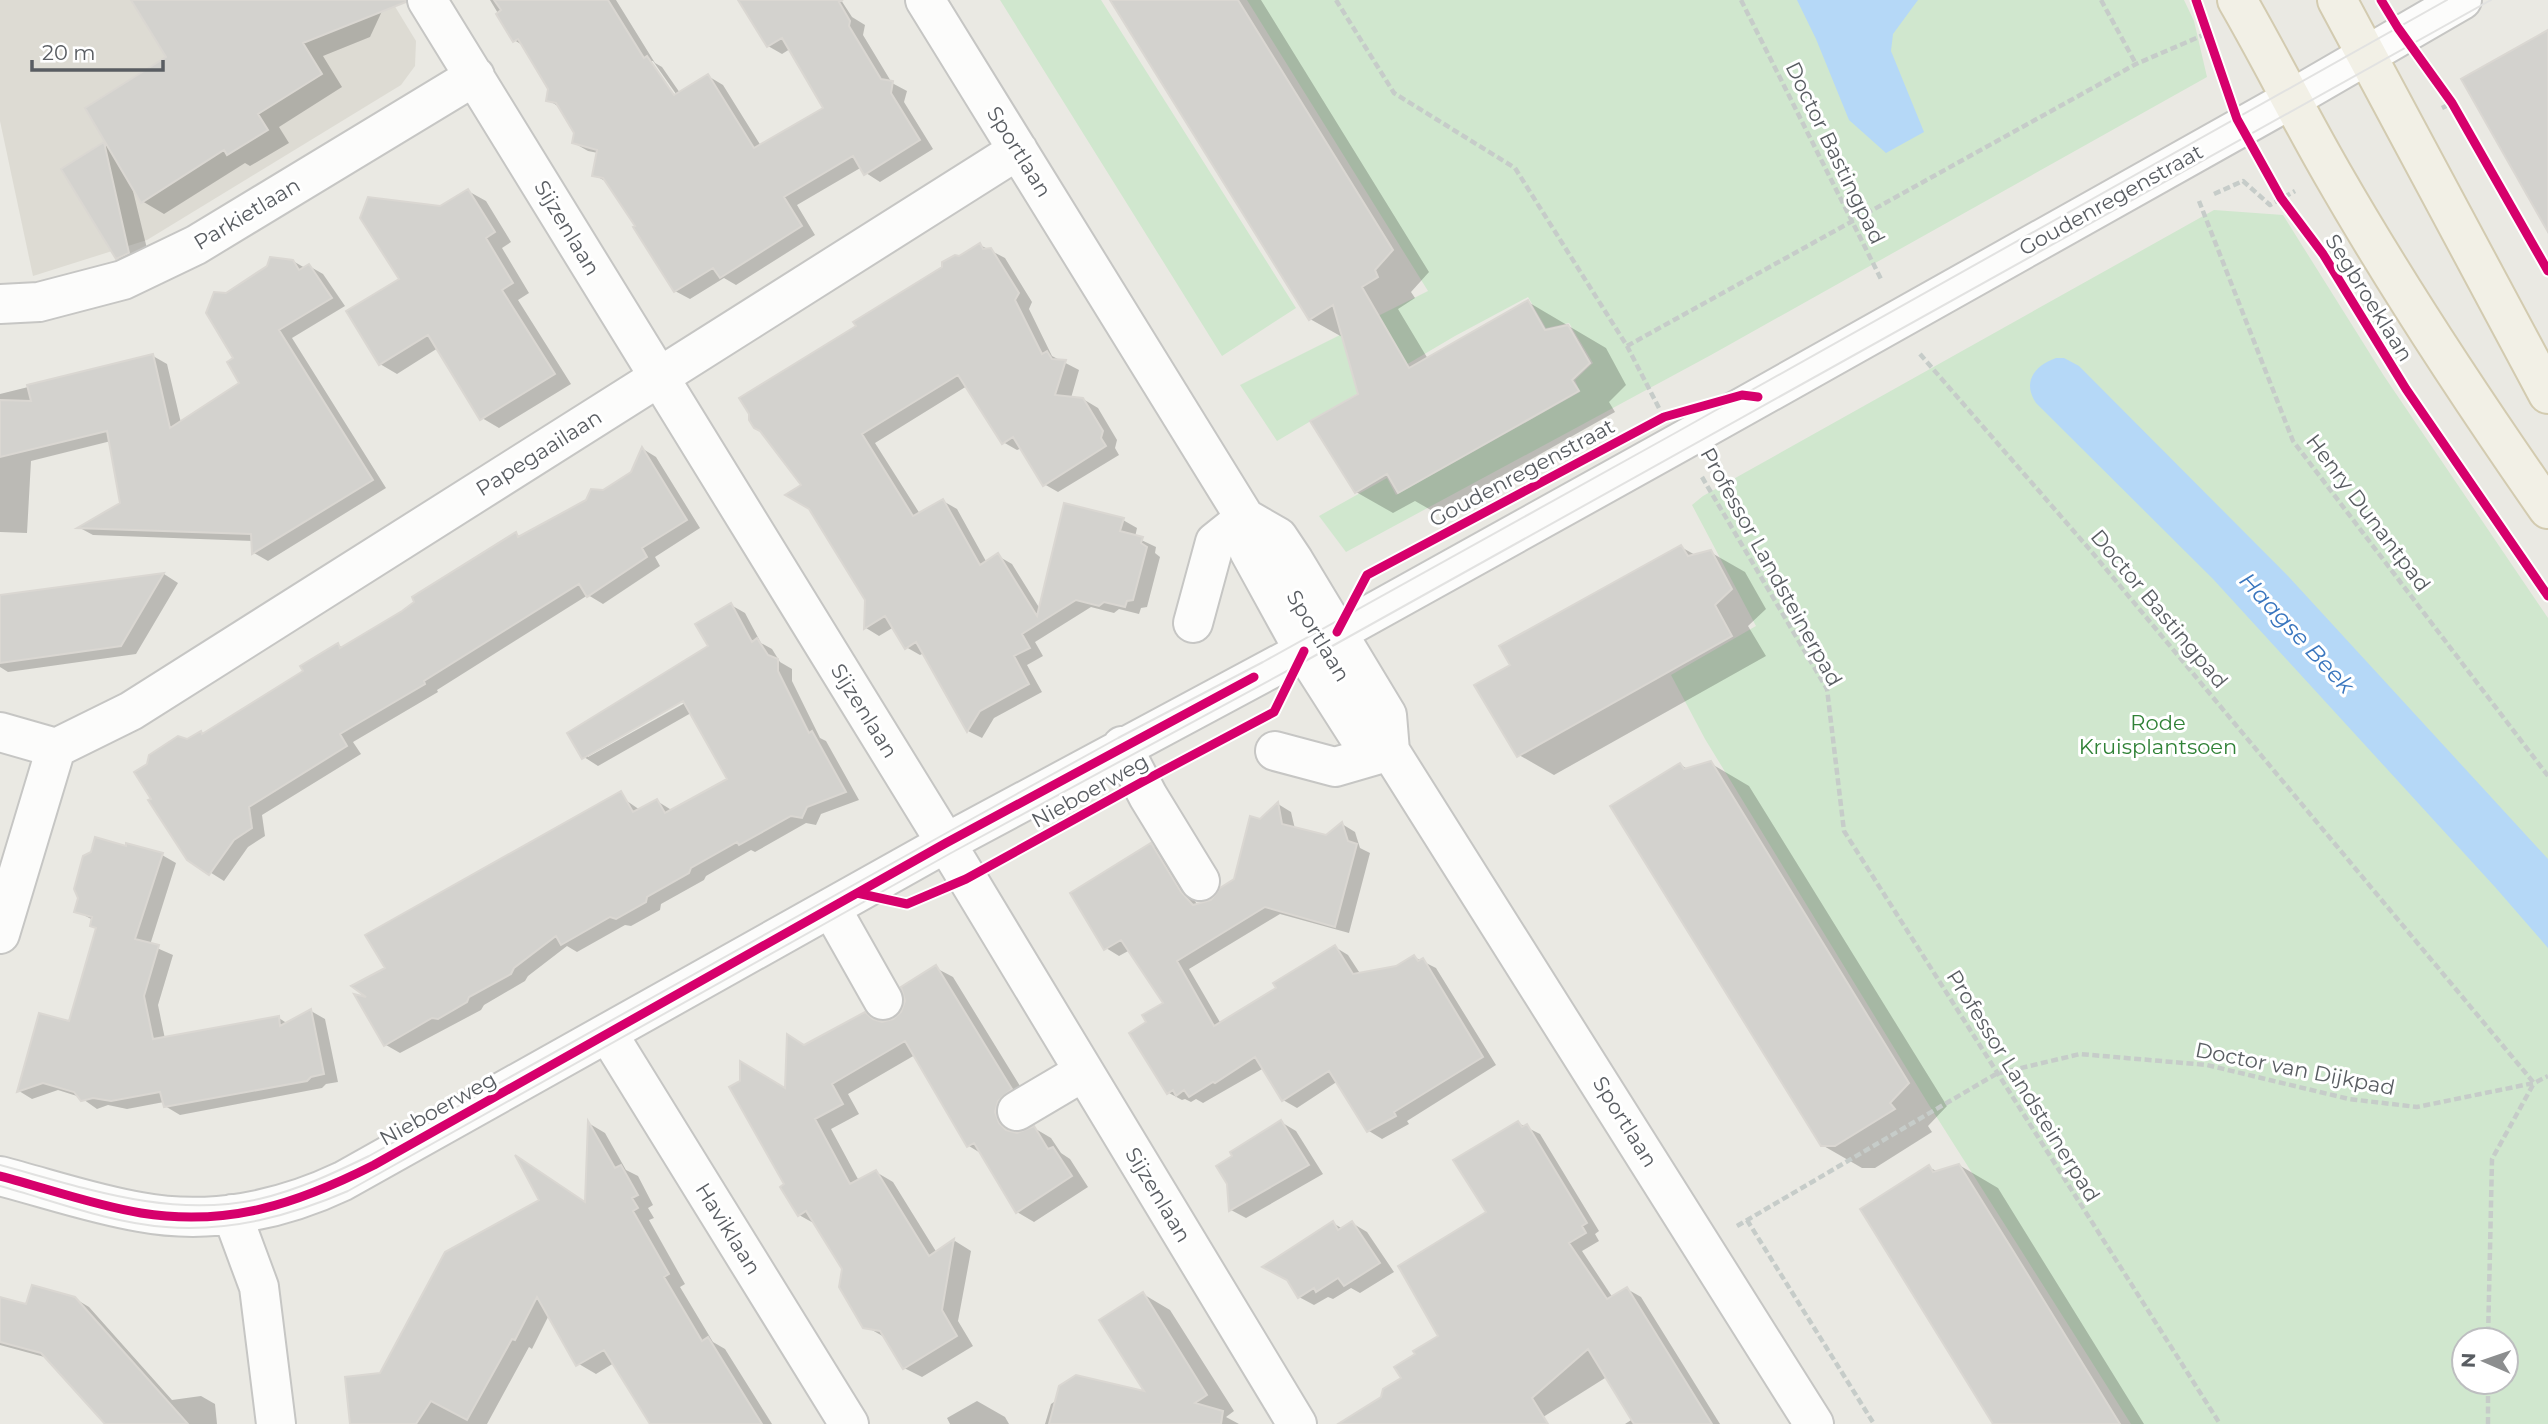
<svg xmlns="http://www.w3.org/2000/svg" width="2548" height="1424" font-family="Montserrat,sans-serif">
<rect width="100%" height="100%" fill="#eae9e3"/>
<path fill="#dddbd3" d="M 0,0 L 391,0 L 416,41 L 415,66 L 401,85 L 147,240 L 33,276 L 0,121 Z"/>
<path fill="#d0e7ce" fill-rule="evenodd" d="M 1000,0 L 1101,0 L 1296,308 L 1222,356 Z
M 1247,0 L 2184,0 L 2194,21 L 2207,77 L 1711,355 L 1346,552 L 1319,516 L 1387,478 L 1396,495 L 1580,392 L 1575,380 L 1593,363 L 1569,323 L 1546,328 L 1528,297 L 1455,336 L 1277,441 L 1240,385 L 1428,291 Z
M 2214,210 L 2283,215 L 2384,376 L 2548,618 L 2548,1424 L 2131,1424 L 1929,1105 L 1705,739 L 1671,675 L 1756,626 L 1692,505 L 1703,496 ZM 2464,1340 L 2506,1340 L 2506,1382 L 2464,1382 Z"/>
<path fill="#b5d8f7" d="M 1797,0 L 1918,0 L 1893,34 L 1891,51 L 1924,132 L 1886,153 L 1849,120 L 1816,39 Z
M 2056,358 L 2064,358 L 2079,366 L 2288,576 L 2548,859 L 2548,948 L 2495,887 L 2213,579 L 2036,403 C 2022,382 2034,366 2056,358 Z"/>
<path fill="#0003" fill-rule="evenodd" d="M 133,0 L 367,0 L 383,9 L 370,37 L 323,56 L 342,87 L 279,127 L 289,143 L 250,166 L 245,163 L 164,214 L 142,201 L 132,187 L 151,265 L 140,271 L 118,258 L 104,144 L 111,149 L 168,58 Z
M 490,0 L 616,0 L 655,63 L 662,67 L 680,93 L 708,76 L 723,85 L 761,146 L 825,108 L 790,49 L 782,54 L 768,46 L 740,0 L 841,0 L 852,17 L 865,25 L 863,35 L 892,83 L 907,91 L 904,102 L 933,149 L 880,182 L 866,173 L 862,167 L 797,205 L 815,235 L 736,285 L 724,278 L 690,299 L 675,291 L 638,226 L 609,183 L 594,175 L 598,153 L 588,151 L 574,143 L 576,132 L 561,108 L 548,100 L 550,89 L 524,46 L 514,40 ZM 648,61 L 653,61 L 681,101 L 678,103 Z
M 1113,0 L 1261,0 L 1429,272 L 1411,292 L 1415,298 L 1398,309 L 1428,359 L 1528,302 L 1606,348 L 1626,385 L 1609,402 L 1615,412 L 1436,513 L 1415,501 L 1393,513 L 1356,492 L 1360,395 L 1344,338 L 1310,319 Z
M 468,191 L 486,201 L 511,242 L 502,248 L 529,293 L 518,300 L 571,384 L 499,428 L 482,418 L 438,348 L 397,374 L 380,364 L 401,279 L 440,207 Z
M 980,245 L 1005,258 L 1032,302 L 1029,309 L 1052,356 L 1079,370 L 1071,398 L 1083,399 L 1098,408 L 1117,440 L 1115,448 L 1119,455 L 1058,492 L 1044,484 L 1022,448 L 1017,450 L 1003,442 L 967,386 L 875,443 L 920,514 L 943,501 L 957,509 L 987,563 L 998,556 L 1012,564 L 1040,609 L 1123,520 L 1137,528 L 1135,537 L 1156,547 L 1155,553 L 1160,557 L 1147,607 L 1141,608 L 1139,614 L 1119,609 L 1114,613 L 1091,607 L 1035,642 L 1043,656 L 1027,665 L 1042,692 L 994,718 L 982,738 L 968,731 L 924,653 L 920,655 L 906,647 L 894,627 L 879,636 L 866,628 L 867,600 L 803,486 L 858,327 Z
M 293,261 L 305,268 L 309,266 L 323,274 L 345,306 L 292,338 L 386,488 L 268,561 L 254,553 L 253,541 L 93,535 L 80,528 L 122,504 L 111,441 L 31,461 L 27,533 L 0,532 L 0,394 L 153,356 L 167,364 L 181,423 L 241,383 L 235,358 L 227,295 Z
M 643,449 L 656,457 L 700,528 L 655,557 L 660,566 L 603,604 L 588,595 L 437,690 L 438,692 L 353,742 L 361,754 L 262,815 L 265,836 L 248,847 L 224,881 L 189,859 L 187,740 L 201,733 L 204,735 L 305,672 L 338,645 L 343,648 L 402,613 L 516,534 L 522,538 L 632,473 Z
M 1681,547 L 1697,556 L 1710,552 L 1745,572 L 1766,609 L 1748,626 L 1766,656 L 1554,775 L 1519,755 Z
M 164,574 L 178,583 L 136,654 L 8,672 L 0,667 L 0,596 Z
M 731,605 L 745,613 L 761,643 L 772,649 L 780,662 L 792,669 L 792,681 L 820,738 L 826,741 L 859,800 L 821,814 L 816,825 L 806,823 L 755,852 L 751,850 L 706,876 L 704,880 L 661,904 L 660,910 L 631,926 L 625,925 L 577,952 L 567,946 L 528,976 L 525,981 L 484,1005 L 481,1010 L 400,1053 L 386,1045 L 358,996 L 374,1000 L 355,987 L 387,968 L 367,936 L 611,799 L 624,799 L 640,810 L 657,801 L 673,811 L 729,779 L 691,713 L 598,766 L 584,757 L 569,733 L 710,647 L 697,625 ZM 690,696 L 692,699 L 588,757 L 588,753 Z
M 1710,763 L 1749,786 L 1947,1106 L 1928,1126 L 1932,1132 L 1875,1168 L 1862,1168 L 1822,1145 L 1681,765 L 1689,770 Z
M 1278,804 L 1291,812 L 1295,829 L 1326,837 L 1342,824 L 1355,832 L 1360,848 L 1370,853 L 1349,933 L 1280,914 L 1189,969 L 1221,1024 L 1278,989 L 1335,947 L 1348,955 L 1361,975 L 1397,967 L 1414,957 L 1436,968 L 1496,1065 L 1407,1121 L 1409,1124 L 1382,1139 L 1369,1131 L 1338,1081 L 1297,1108 L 1283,1100 L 1264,1068 L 1203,1103 L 1196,1099 L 1191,1102 L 1185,1099 L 1182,1100 L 1169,1093 L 1149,1023 L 1165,1003 L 1130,950 L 1119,956 L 1106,948 L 1151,845 L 1165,853 L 1198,906 L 1213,901 L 1235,880 L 1261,821 Z
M 162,855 L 176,863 L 150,945 L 173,955 L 158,1005 L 165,1039 L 279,1018 L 288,1024 L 311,1011 L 325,1019 L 338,1082 L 326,1084 L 322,1088 L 180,1115 L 165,1106 L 164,1102 L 127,1109 L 108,1105 L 97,1109 L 80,1097 L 58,1090 L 32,1099 L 19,1091 L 70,1023 L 98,929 L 93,920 L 76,911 Z
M 936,968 L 953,977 L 1028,1099 L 1012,1123 L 1016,1135 L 1034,1128 L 1051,1138 L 1061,1153 L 1070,1159 L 1088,1187 L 1034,1222 L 1017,1212 L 982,1154 L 969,1146 L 915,1055 L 848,1094 L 859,1114 L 831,1129 L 859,1181 L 876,1172 L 893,1182 L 937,1253 L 955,1241 L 971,1251 L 958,1321 L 973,1346 L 922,1377 L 904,1368 L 886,1338 L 865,1326 L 844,1269 L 817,1225 L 799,1215 L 787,1185 L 787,1091 L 805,1046 L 865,1014 L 881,1023 L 894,1021 L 903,1013 Z
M 1281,1122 L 1296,1131 L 1323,1174 L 1246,1218 L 1231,1210 Z
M 1518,1123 L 1540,1134 L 1599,1231 L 1595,1234 L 1599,1241 L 1582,1251 L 1613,1298 L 1627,1289 L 1641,1297 L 1720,1424 L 1625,1424 L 1639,1415 L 1613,1373 L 1532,1424 L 1379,1424 L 1382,1398 L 1441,1337 L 1488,1213 Z
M 590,1124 L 605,1133 L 626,1170 L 638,1176 L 653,1205 L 648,1208 L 654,1218 L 649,1220 L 685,1284 L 680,1287 L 713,1342 L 725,1349 L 772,1424 L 652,1424 L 614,1363 L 596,1374 L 579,1364 L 550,1313 L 532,1349 L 529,1347 L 487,1424 L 352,1424 L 382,1375 L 587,1204 Z
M 1959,1165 L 1998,1188 L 2144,1424 L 1995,1424 L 1929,1167 L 1938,1172 Z
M 1333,1223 L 1343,1229 L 1352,1223 L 1367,1232 L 1394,1272 L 1360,1293 L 1351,1288 L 1333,1299 L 1328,1297 L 1314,1305 L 1299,1297 Z
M 1143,1294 L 1170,1310 L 1234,1411 L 1226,1417 L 1239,1424 L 1045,1424 L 1051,1404 L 1057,1400 L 1147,1394 Z
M 74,1298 L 89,1307 L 172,1400 L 201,1396 L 215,1404 L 217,1424 L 106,1424 L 48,1358 L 0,1345 L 0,1299 L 27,1307 Z
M 977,1401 L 1005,1417 L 1009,1424 L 950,1424 L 947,1418 Z"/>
<path fill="#d3d2ce" stroke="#dad7d2" stroke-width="2" d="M 131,0 L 405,0 L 406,2 L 303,43 L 322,74 L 258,114 L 268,130 L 227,155 L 224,150 L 141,203 L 85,108 L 166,57 Z
M 494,0 L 608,0 L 644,58 L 647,56 L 674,95 L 708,74 L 754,148 L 823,108 L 782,38 L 767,47 L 738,0 L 843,0 L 839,2 L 850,21 L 849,26 L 881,79 L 893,81 L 891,93 L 920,140 L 864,175 L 853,156 L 784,197 L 802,226 L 720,278 L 713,268 L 674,292 L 633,227 L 635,226 L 603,178 L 592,176 L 597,150 L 572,143 L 574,133 L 556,103 L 546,101 L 548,89 L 518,39 L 513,42 L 496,14 L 501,10 Z
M 1110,0 L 1238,0 L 1393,250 L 1375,270 L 1378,277 L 1362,287 L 1409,368 L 1528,300 L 1545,330 L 1568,325 L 1590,363 L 1572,380 L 1579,391 L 1398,493 L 1387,474 L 1355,493 L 1310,421 L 1358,394 L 1333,305 L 1309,320 Z
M 2548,30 L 2548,232 L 2461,79 Z
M 104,142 L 129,253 L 116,259 L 61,169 Z
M 468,189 L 495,232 L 486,238 L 513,283 L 502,290 L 555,374 L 480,420 L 428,335 L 379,365 L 346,311 L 399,279 L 360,218 L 368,197 L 440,206 Z
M 980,243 L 983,249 L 991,248 L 1019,293 L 1015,300 L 1042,354 L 1047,351 L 1052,359 L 1066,360 L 1055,395 L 1083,398 L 1103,431 L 1101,438 L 1106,446 L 1043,486 L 1013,437 L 1002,444 L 958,375 L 862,434 L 913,516 L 943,499 L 980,565 L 998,553 L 1037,616 L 1064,503 L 1124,518 L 1120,531 L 1143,537 L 1141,543 L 1147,547 L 1133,600 L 1127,601 L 1125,607 L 1104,602 L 1099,606 L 1076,600 L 1022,634 L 1030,648 L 1014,656 L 1029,684 L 980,711 L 967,732 L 916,642 L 905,649 L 885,616 L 864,629 L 865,600 L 809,509 L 785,495 L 801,485 L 760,431 L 754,428 L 749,420 L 749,414 L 739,398 L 856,326 L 853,322 L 942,267 L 942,262 L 955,255 L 959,256 Z
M 270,257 L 293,260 L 299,270 L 309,264 L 332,298 L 279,330 L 373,480 L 252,554 L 251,534 L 77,528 L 120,503 L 107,431 L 0,457 L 0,400 L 31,401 L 27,385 L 153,354 L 170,428 L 239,383 L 227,362 L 233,358 L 206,313 L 214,292 L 226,293 L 267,266 Z
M 642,447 L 687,520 L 642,548 L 647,557 L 587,597 L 579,584 L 424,681 L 425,684 L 340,734 L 347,746 L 249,807 L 252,828 L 234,840 L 209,875 L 187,860 L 148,800 L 151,799 L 134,772 L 147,764 L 149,755 L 178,736 L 187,739 L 201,731 L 202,734 L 303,671 L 300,666 L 338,643 L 340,648 L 402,611 L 414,602 L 412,597 L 516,532 L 518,537 L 586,500 L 591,489 L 603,490 L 631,472 Z
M 1681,545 L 1688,556 L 1711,550 L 1732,589 L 1715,605 L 1732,636 L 1517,757 L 1474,685 L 1510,665 L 1499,646 Z
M 164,573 L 121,646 L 0,663 L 0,595 Z
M 731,603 L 752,642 L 757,638 L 768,655 L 778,659 L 778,671 L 809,733 L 812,731 L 846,792 L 807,807 L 802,818 L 791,816 L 739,845 L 737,842 L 691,868 L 689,873 L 647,897 L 646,902 L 616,919 L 610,917 L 561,945 L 556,936 L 514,968 L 511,974 L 469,997 L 467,1002 L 438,1019 L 432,1018 L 384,1046 L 354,994 L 366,997 L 351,986 L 385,968 L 365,935 L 621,791 L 633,812 L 657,799 L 665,813 L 727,779 L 683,701 L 582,759 L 567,733 L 708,646 L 695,624 Z
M 1711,761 L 1909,1083 L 1890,1103 L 1895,1109 L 1835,1146 L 1821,1146 L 1610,806 L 1680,763 L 1684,769 Z
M 1278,802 L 1282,824 L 1326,835 L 1342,822 L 1348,841 L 1357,844 L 1335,927 L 1265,907 L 1177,961 L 1214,1026 L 1276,988 L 1273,983 L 1335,945 L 1353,974 L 1396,966 L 1414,955 L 1418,961 L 1423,958 L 1483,1057 L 1394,1112 L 1396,1116 L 1367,1132 L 1329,1071 L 1282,1101 L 1255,1057 L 1215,1083 L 1213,1082 L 1189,1097 L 1184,1090 L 1176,1096 L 1173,1090 L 1167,1094 L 1129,1033 L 1146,1022 L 1142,1015 L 1163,1003 L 1121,940 L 1104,950 L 1070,893 L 1151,843 L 1181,892 L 1193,905 L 1211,900 L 1220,888 L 1234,879 L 1250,816 L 1260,819 Z
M 95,837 L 126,846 L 126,843 L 163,853 L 135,939 L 159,945 L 144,996 L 153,1039 L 279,1016 L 280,1026 L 311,1009 L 324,1074 L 311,1077 L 307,1081 L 164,1107 L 160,1092 L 111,1101 L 93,1098 L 81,1101 L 74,1092 L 43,1083 L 17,1092 L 39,1013 L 69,1021 L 96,928 L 90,926 L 92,917 L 74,912 L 78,898 L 74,889 L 83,856 L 91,852 Z
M 936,965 L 1012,1089 L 998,1101 L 995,1112 L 999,1123 L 1006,1130 L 1017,1133 L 1034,1126 L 1048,1149 L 1053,1147 L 1072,1176 L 1016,1213 L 974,1143 L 967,1147 L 905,1041 L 832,1084 L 843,1104 L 815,1119 L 850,1184 L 876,1170 L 929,1256 L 954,1239 L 942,1310 L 957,1336 L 903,1369 L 880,1331 L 863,1328 L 839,1287 L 842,1269 L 806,1211 L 798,1216 L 780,1187 L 784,1184 L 729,1087 L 740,1081 L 740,1061 L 785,1088 L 787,1034 L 804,1045 L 865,1012 L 873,1019 L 882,1022 L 893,1019 L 901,1012 L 905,1001 L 901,987 Z
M 1281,1120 L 1309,1165 L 1229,1211 L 1227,1184 L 1216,1166 L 1232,1156 L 1230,1152 Z
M 588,1121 L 615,1168 L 621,1165 L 638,1195 L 632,1198 L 638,1208 L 633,1211 L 669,1274 L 664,1277 L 702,1341 L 708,1337 L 762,1424 L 650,1424 L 604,1350 L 576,1366 L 537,1297 L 515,1340 L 512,1339 L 467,1420 L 431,1401 L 416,1424 L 350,1424 L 345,1377 L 380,1373 L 445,1252 L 539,1200 L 515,1155 L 585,1202 Z
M 1518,1121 L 1522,1127 L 1527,1124 L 1587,1223 L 1582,1226 L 1586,1233 L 1569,1243 L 1607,1299 L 1627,1287 L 1712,1424 L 1634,1424 L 1588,1349 L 1532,1398 L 1548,1424 L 1338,1424 L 1381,1397 L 1383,1389 L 1401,1378 L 1394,1367 L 1415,1354 L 1413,1351 L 1438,1336 L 1398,1266 L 1486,1212 L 1453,1160 Z
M 1959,1164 L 2012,1249 L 2120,1424 L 1993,1424 L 1860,1209 L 1929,1165 L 1933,1172 Z
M 1333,1221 L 1338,1230 L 1352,1221 L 1380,1263 L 1344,1286 L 1338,1278 L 1316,1292 L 1314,1288 L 1298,1298 L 1287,1280 L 1262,1267 Z
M 32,1285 L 75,1297 L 188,1424 L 105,1424 L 41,1353 L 0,1342 L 0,1297 L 26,1304 Z
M 1143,1292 L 1207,1395 L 1195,1403 L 1223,1411 L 1221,1424 L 1049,1424 L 1059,1386 L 1076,1375 L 1144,1391 L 1099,1320 Z"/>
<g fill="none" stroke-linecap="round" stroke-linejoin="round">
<g stroke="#c6c6c4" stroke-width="42">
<path id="minor" d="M 427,0 L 946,843 L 1297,1424
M 925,0 L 1245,518 L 1249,551 L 1304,651 L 1357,734 L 1390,751
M 0,304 L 39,302 L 123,280 L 196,245 L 475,76
M 1245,518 L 1278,537 L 1294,561 L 1387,715 L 1390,751 L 1814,1424
M 1193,623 L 1215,542 L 1245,518
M 0,732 L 56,748 L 131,711 L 1018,150
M 1122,746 L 1148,796 L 1200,881
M 1275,751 L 1335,767 L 1390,751
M 831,908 L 883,1000
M 0,934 L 56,748
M 608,1034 L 849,1424
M 1017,1111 L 1083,1072
M 0,1176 C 46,1188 93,1204 140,1212 C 209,1225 280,1211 343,1181 L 946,843 L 1304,651 L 1682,441 L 2293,98 L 2462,0
M 232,1214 L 259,1287 L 276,1424"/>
</g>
<g stroke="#d3cbb0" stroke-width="42">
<path id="major" d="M 2237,0 C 2270,57 2299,116 2332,173 C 2398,288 2472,400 2548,509
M 2337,0 L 2548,394"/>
</g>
<path stroke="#c6ccc9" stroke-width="4.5" stroke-dasharray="7 3.5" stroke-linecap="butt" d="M 1336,0 L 1394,93 L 1515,168 L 1627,346 L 1659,408
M 1741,0 L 1882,281
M 2101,0 L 2136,64
M 2442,108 L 2452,103
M 2214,194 L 2243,181 L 2270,205 L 2295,191
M 2199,201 L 2293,441 L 2548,776
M 1627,346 L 2136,64 L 2208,33
M 1920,354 L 2091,551 L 2534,1083 L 2492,1159 L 2488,1340
M 1702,477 L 1827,689 L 1844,831 L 2220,1424
M 1747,1220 L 1874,1424
M 1737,1226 L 1996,1074 L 2080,1054 L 2207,1065 L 2349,1099 L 2417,1107 L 2534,1083 L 2548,1076
M 2488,1424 L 2488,1382"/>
<use href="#minor" stroke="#fcfcfb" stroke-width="38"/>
<use href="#major" stroke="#f2f0e6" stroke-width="38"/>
<path stroke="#e2e2e1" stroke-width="2" d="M 0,1165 C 85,1188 170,1219 259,1199 C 298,1190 334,1173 369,1156 L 941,836 L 1118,738 L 1263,662 L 1677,432 L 2447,0
M 0,1186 C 54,1201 110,1223 166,1227 C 230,1232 290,1216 348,1191 L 951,853 L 1309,659 L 2491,0"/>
<g stroke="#fff" stroke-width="13">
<path id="cycleway" d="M 2196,0 L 2237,119 L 2281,198 L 2323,254 L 2406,389 L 2548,596
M 2381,0 L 2398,28 L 2452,103 L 2548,271
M 1337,632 L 1367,575 L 1664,417 L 1742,395 L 1758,397
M 857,893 L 907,904 L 966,879 L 1142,782 L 1274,712 L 1304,651
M 0,1176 C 46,1188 93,1205 141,1213 C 228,1227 297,1204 374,1165 L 946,843 L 1254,677"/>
</g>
<use href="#cycleway" stroke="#d6006c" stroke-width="9"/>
</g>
<g text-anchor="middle" stroke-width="6" stroke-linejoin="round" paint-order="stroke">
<g font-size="21" fill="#595d62" stroke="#fff">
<text transform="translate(1019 152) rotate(58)" y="7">Sportlaan</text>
<text transform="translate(1835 153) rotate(64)" y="7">Doctor Bastingpad</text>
<text transform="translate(2111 200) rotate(-29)" y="7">Goudenregenstraat</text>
<text transform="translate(247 214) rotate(-31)" y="7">Parkietlaan</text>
<text transform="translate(567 228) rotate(59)" y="7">Sijzenlaan</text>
<text transform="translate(2369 298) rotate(58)" y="7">Segbroeklaan</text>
<text transform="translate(539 453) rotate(-32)" y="7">Papegaailaan</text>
<text transform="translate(1522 473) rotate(-28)" y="7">Goudenregenstraat</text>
<text transform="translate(2368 513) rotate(53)" y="7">Henry Dunantpad</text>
<text transform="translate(1771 567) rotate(61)" y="7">Professor Landsteinerpad</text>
<text transform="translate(2159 609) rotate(50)" y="7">Doctor Bastingpad</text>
<text transform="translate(1318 636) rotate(59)" y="7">Sportlaan</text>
<text transform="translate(864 711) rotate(58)" y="7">Sijzenlaan</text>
<text transform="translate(1090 791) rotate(-29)" y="7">Nieboerweg</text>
<text transform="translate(2295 1069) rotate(11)" y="7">Doctor van Dijkpad</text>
<text transform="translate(2023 1086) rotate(58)" y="7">Professor Landsteinerpad</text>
<text transform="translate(438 1109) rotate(-29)" y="7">Nieboerweg</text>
<text transform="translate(1625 1122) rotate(58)" y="7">Sportlaan</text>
<text transform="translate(1158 1195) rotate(59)" y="7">Sijzenlaan</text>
<text transform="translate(728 1229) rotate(58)" y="7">Haviklaan</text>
</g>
<g font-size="21" fill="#308237" stroke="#fff">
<text x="2158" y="730">Rode<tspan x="2158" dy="24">Kruisplantsoen</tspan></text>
</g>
<g font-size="23" font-style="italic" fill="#3a76be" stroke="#fff">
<text transform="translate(2297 633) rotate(47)" y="8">Haagse Beek</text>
</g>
</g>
<g transform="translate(2485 1361) rotate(272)"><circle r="33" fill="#ffffff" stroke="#bdbec0" stroke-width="2"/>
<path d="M0-5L12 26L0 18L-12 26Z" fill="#8c8e8f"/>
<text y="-10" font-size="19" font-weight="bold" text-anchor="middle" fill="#595d62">N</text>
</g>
<path d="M32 60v10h131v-10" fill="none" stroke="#595d62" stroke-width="3.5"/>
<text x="42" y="60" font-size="21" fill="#595d62" stroke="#ffffff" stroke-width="5" paint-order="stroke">20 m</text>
</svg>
